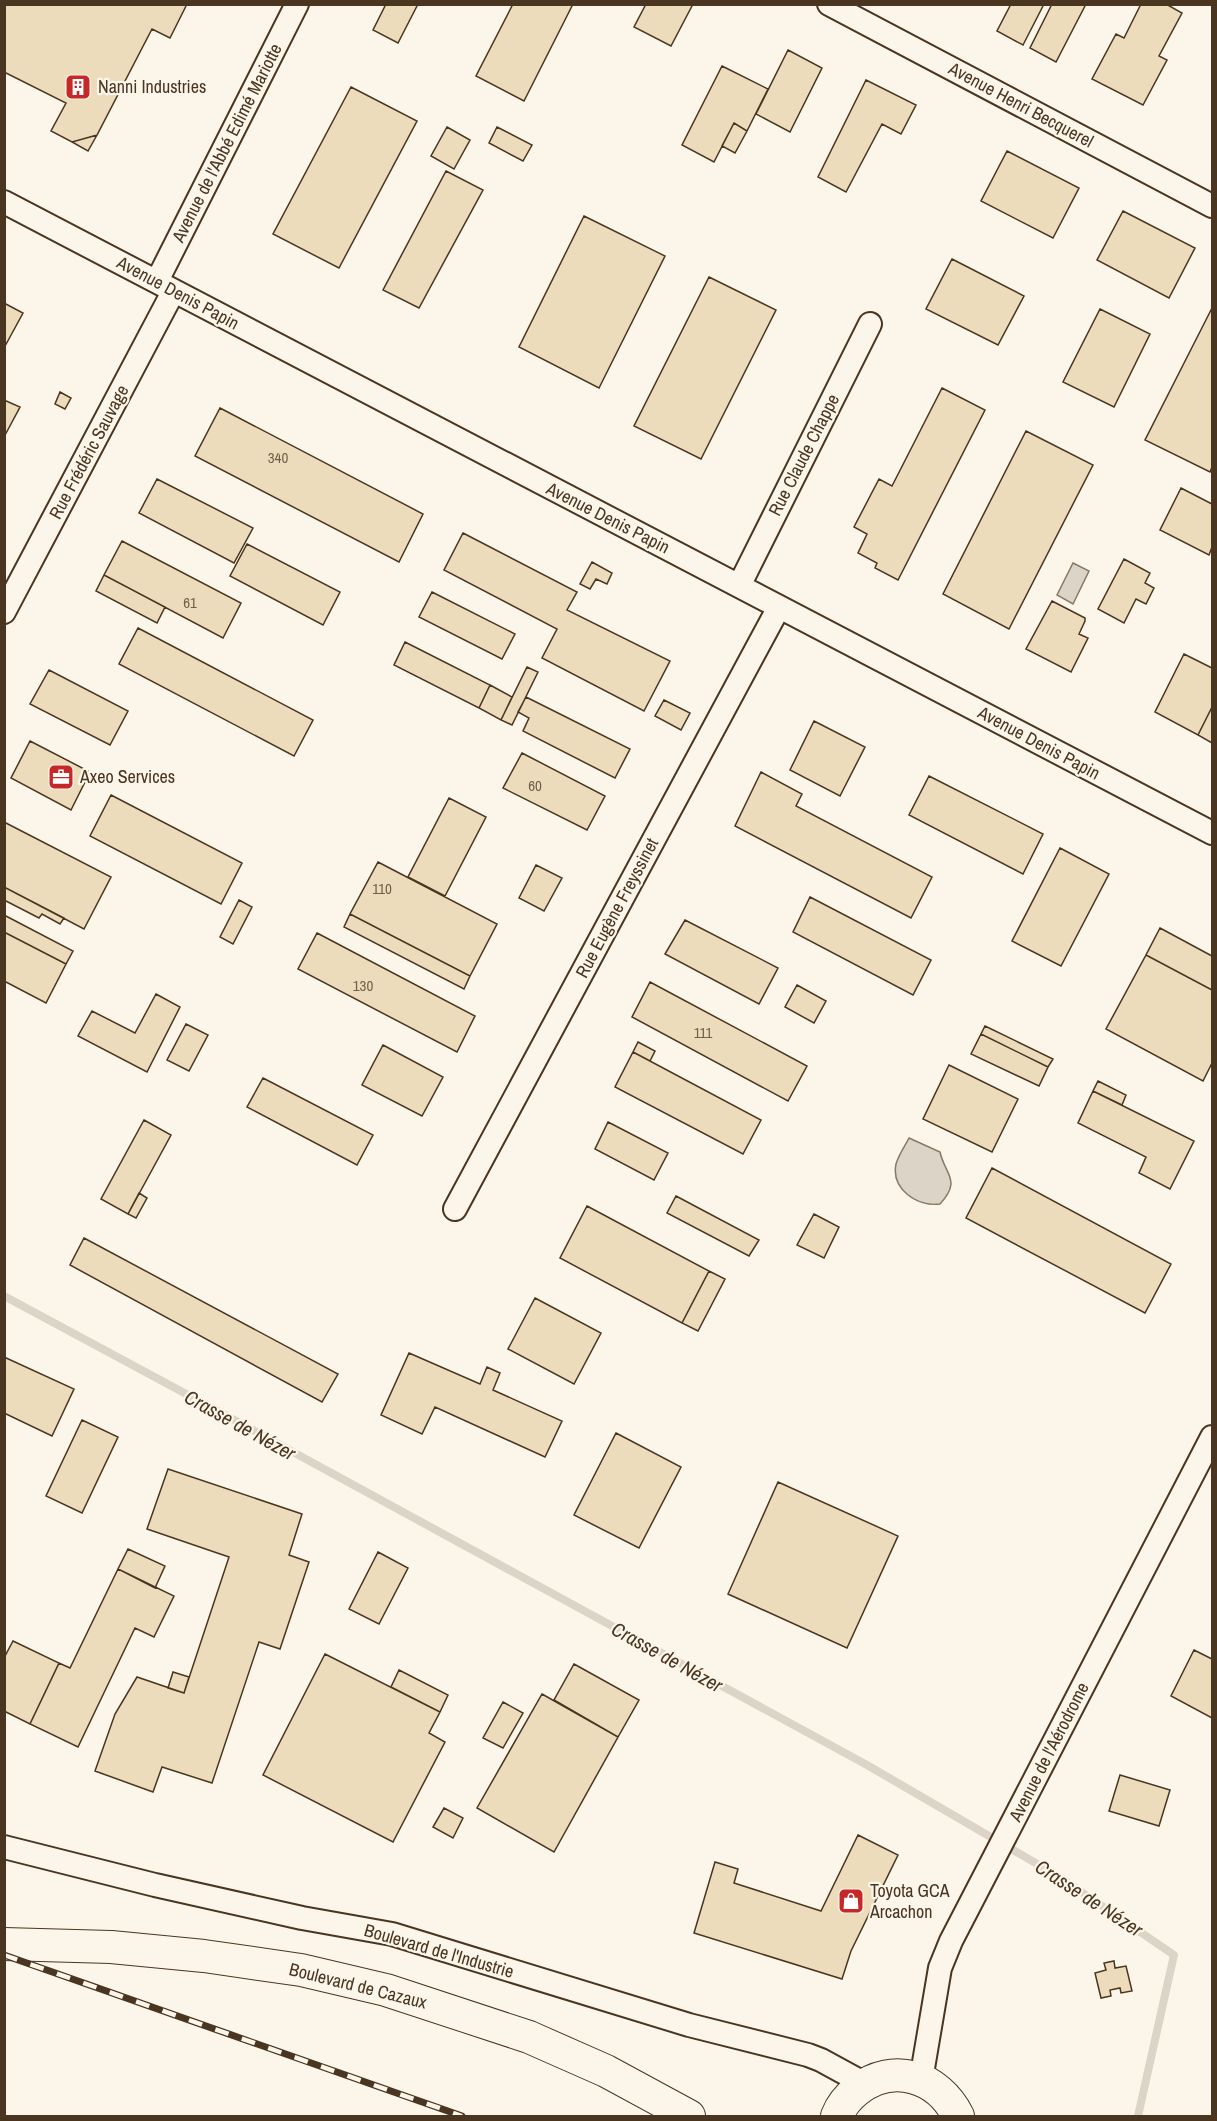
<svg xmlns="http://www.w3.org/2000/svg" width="1217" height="2121" font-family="'Archivo Narrow',sans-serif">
<rect width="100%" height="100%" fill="#fbf6e9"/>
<path fill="#dcd4c6" stroke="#887966" stroke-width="1.5" d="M 1073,563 L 1089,571 L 1073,604 L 1057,595 Z
M 909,1138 L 940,1152 C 945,1175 962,1180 940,1204 C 917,1207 891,1189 896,1164 C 899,1154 905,1146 909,1138 Z"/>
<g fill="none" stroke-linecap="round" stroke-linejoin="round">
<path stroke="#dcd4c6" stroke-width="8" d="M 4,1296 L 216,1410 L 867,1765 L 1058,1876 L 1174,1955 L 1138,2116"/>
</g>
<path fill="#ecdcbc" stroke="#4a3520" stroke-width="1.5" d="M 4,4 L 187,4 L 170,38 L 152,29 L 97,135 L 72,142 L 51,131 L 66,103 L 4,72 Z
M 386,4 L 418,4 L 398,43 L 373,30 Z
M 513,4 L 573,4 L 524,101 L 476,76 Z
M 646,4 L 693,4 L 671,46 L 634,27 Z
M 1011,4 L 1044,4 L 1023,45 L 997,31 Z
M 1052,4 L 1086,4 L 1056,62 L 1030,48 Z
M 1141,4 L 1166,4 L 1182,13 L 1159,56 L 1167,60 L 1143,105 L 1092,79 L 1116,34 L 1124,38 Z
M 788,50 L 822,68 L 790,132 L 756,114 Z
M 722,66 L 768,89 L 747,131 L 734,123 L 714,162 L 682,145 Z
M 866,80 L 916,105 L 901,134 L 882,124 L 846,192 L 818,177 Z
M 351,87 L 417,121 L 339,268 L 273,234 Z
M 734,123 L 747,131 L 735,153 L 722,146 Z
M 447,127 L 470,140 L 454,169 L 431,156 Z
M 497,127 L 532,145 L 523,161 L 489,143 Z
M 97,135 L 88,151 L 72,142 Z
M 1007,151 L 1079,188 L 1053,238 L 981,201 Z
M 446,171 L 483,190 L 419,308 L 383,290 Z
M 1123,211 L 1195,248 L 1169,298 L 1097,260 Z
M 584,216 L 665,256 L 599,388 L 519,347 Z
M 952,259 L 1024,296 L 998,345 L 926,309 Z
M 709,277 L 776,310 L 701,459 L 634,426 Z
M 4,303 L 23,313 L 4,348 Z
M 1212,308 L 1212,467 L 1210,472 L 1145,440 Z
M 1100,309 L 1150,334 L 1114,407 L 1063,382 Z
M 942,388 L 985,410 L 898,580 L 875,568 L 877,563 L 858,553 L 867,534 L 854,527 L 879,479 L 892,486 Z
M 60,392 L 71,398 L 65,409 L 55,404 Z
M 4,400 L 20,407 L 4,437 Z
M 220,408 L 423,514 L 399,562 L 195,456 Z
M 1026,431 L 1093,465 L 1009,629 L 943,594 Z
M 157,479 L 253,528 L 234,563 L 139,513 Z
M 1181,488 L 1212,504 L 1212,547 L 1209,555 L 1160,530 Z
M 463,533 L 577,592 L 567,610 L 670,661 L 644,711 L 542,658 L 557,629 L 444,570 Z
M 122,541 L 241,603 L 223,638 L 104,575 Z
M 247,544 L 340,592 L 323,625 L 230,576 Z
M 1124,559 L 1150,573 L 1145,583 L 1154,588 L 1146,604 L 1136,599 L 1124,623 L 1098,609 Z
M 592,562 L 612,573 L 607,584 L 596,579 L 590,589 L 580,584 Z
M 104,575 L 165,607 L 157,623 L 96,591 Z
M 432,592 L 515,634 L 502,659 L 419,617 Z
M 1052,601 L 1085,618 L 1085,621 L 1079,634 L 1088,638 L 1071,672 L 1026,649 Z
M 138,628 L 313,720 L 294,756 L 119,664 Z
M 405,642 L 490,685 L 479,708 L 394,665 Z
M 1184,654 L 1212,668 L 1212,707 L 1198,735 L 1155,712 Z
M 527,667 L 538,672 L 512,725 L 501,720 Z
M 49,670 L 128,711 L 110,745 L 30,704 Z
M 490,685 L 512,697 L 501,720 L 479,708 Z
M 526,697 L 630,749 L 615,778 L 523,731 L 529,718 L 518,712 Z
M 664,700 L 690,713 L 681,730 L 655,716 Z
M 1212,707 L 1212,743 L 1198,735 Z
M 814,721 L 865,747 L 840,796 L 790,770 Z
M 30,741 L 90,772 L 71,810 L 11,778 Z
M 522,753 L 605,796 L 587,830 L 503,788 Z
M 761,772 L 802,794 L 796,806 L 932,877 L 911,918 L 735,826 Z
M 929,776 L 1043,834 L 1023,874 L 909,815 Z
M 111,795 L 242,863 L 221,904 L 90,836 Z
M 449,798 L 486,817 L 445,896 L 408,877 Z
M 4,822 L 111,877 L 84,929 L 4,887 Z
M 1060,848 L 1109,874 L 1061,966 L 1012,941 Z
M 378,862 L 497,924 L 470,976 L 350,914 Z
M 536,865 L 562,878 L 544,911 L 519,898 Z
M 4,887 L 64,918 L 60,924 L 42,914 L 39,918 L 4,900 Z
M 810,897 L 931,960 L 913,995 L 793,932 Z
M 239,900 L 252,907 L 233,944 L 220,937 Z
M 350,914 L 470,976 L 464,989 L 344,927 Z
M 4,915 L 73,951 L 66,964 L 4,932 Z
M 685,920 L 778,968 L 759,1004 L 665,954 Z
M 1160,928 L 1212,956 L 1212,990 L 1146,955 Z
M 4,932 L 66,964 L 46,1003 L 4,981 Z
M 317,933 L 475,1016 L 457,1052 L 298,969 Z
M 1146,955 L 1212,990 L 1212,1063 L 1203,1081 L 1106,1029 Z
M 650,982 L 807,1066 L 788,1101 L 632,1017 Z
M 797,985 L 826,1001 L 814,1023 L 785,1007 Z
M 156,994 L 180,1007 L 147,1072 L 78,1036 L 92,1011 L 135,1033 Z
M 186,1024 L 208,1035 L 189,1071 L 167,1060 Z
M 985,1026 L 1053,1059 L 1048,1067 L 981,1034 Z
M 981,1034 L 1048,1067 L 1039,1086 L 971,1054 Z
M 638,1042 L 655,1051 L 650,1061 L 633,1052 Z
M 383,1045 L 443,1077 L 422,1116 L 362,1085 Z
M 633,1052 L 761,1120 L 743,1154 L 615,1087 Z
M 949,1065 L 1018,1099 L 992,1152 L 923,1119 Z
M 263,1078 L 373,1135 L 357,1165 L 247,1107 Z
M 1098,1081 L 1126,1095 L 1122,1105 L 1093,1091 Z
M 1093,1091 L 1194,1141 L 1170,1189 L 1139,1173 L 1146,1157 L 1078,1123 Z
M 144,1120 L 171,1135 L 128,1214 L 101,1199 Z
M 608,1122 L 668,1153 L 654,1180 L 595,1149 Z
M 992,1168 L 1171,1264 L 1145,1313 L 966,1218 Z
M 139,1193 L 147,1198 L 136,1218 L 128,1214 Z
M 676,1196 L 759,1240 L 749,1256 L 667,1213 Z
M 587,1206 L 709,1271 L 682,1323 L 560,1258 Z
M 814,1214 L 839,1227 L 824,1258 L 797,1245 Z
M 84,1238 L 338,1374 L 322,1402 L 70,1265 Z
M 709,1271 L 725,1279 L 698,1331 L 682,1323 Z
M 535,1298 L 601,1333 L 574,1384 L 508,1349 Z
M 409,1353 L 480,1384 L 487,1367 L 500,1373 L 493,1390 L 562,1421 L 545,1457 L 435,1407 L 422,1434 L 381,1415 Z
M 4,1357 L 74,1389 L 52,1436 L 4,1413 Z
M 82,1420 L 118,1437 L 82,1513 L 46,1496 Z
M 616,1433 L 681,1467 L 639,1548 L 574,1515 Z
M 168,1469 L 302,1514 L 289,1555 L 309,1562 L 280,1649 L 259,1642 L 212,1783 L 162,1767 L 153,1792 L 95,1771 L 115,1714 L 137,1677 L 184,1693 L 229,1557 L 147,1529 Z
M 778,1482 L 898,1536 L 847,1648 L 728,1594 Z
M 128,1549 L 165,1566 L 155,1588 L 118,1569 Z
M 378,1552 L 408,1568 L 379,1624 L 349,1609 Z
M 118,1569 L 174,1596 L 154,1637 L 135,1628 L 78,1747 L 30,1724 L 59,1663 L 70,1668 Z
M 13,1641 L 59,1663 L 30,1724 L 4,1711 L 4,1658 Z
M 1194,1650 L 1212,1659 L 1212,1718 L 1171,1696 Z
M 325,1654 L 440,1712 L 429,1733 L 445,1742 L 393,1842 L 263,1775 Z
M 574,1664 L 639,1700 L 618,1737 L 554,1700 Z
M 399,1670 L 448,1695 L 440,1712 L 391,1687 Z
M 173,1672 L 189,1677 L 184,1693 L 168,1688 Z
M 542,1694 L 618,1737 L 554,1852 L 477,1808 Z
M 503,1702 L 523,1713 L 503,1748 L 483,1738 Z
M 1120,1775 L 1170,1790 L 1159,1826 L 1109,1811 Z
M 444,1808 L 463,1818 L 453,1838 L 433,1827 Z
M 858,1835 L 898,1855 L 851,1951 L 842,1979 L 694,1933 L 715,1862 L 738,1869 L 734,1883 L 821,1911 Z
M 1114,1961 L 1115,1968 L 1126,1966 L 1132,1991 L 1121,1993 L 1120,1988 L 1110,1990 L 1111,1996 L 1101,1998 L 1095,1973 L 1106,1970 L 1104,1963 Z"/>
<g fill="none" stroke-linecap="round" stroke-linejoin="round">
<g stroke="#4a3520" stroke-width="26">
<path id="minor" d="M 829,4 L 1212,206
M 4,202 L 1212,833
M 157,281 L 297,4
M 739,586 L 870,324
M 4,612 L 173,292
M 455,1209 L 779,607
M 4,1847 L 155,1885 L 302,1918 L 392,1934 L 689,2025 L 808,2055 L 821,2060 L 865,2084
M 921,2080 L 940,1968 L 951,1941 L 1212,1437"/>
</g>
<g stroke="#4a3520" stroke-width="34">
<path id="secondary" d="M 4,1944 L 111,1947 L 204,1956 L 301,1970 L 386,1990 L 529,2037 L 606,2071 L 689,2116
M 837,2116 C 841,2106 848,2097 857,2090 C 893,2062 938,2076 958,2116"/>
</g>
<use href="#minor" stroke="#fbf6e9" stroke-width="22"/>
<use href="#secondary" stroke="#fbf6e9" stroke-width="32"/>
<g stroke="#4a3520" stroke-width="7">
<path id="rail" d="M 4,1955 L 462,2116"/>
</g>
<use href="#rail" stroke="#fbf6e9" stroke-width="4.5" stroke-dasharray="14" stroke-linecap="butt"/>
</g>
<defs>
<g id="building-square" transform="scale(1.35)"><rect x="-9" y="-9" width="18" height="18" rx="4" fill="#c62828" stroke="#fbf6e9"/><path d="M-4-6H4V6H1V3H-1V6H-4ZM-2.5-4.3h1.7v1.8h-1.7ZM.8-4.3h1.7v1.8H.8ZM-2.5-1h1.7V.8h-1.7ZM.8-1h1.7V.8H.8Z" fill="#fff"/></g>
<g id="office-square" transform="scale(1.35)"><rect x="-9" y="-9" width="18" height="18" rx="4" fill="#c62828" stroke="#fbf6e9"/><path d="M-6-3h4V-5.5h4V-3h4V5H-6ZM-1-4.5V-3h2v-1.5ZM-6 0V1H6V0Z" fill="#fff"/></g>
<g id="shop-square" transform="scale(1.35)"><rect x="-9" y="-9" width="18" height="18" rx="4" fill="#c62828" stroke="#fbf6e9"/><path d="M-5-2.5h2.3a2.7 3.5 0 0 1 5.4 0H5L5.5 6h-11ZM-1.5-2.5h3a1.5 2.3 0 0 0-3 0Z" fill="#fff"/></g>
</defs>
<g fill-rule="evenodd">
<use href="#building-square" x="78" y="87"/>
<use href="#office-square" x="61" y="777"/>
<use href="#shop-square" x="851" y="1901"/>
</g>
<g text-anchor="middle" stroke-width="4.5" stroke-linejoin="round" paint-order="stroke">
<g font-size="15" fill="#725f47">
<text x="278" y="463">340</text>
<text x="190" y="608">61</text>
<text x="535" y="791">60</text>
<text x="382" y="894">110</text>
<text x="363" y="991">130</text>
<text x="703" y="1038">111</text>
</g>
<g font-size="18" fill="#4a3520" stroke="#fbf6e9" text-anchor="start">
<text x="98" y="93">Nanni Industries</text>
<text x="80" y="783">Axeo Services</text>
<text x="870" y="1897">Toyota GCA<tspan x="870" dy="21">Arcachon</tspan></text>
</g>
<g font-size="18" fill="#4a3520" stroke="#fbf6e9">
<text transform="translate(1021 105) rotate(28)" y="6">Avenue Henri Becquerel</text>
<text transform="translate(227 143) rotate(-63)" y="6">Avenue de l'Abbé Edimé Mariotte</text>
<text transform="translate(178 293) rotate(28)" y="6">Avenue Denis Papin</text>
<text transform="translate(89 452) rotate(-62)" y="6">Rue Frédéric Sauvage</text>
<text transform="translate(804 455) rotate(-63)" y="6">Rue Claude Chappe</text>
<text transform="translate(608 518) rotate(27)" y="6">Avenue Denis Papin</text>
<text transform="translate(1039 743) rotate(28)" y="6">Avenue Denis Papin</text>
<text transform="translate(617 908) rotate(-62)" y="6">Rue Eugène Freyssinet</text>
<text transform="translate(1049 1752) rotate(-63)" y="6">Avenue de l'Aérodrome</text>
<text transform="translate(439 1951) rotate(16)" y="6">Boulevard de l'Industrie</text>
<text transform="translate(358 1986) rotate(14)" y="6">Boulevard de Cazaux</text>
</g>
<g font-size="20" font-style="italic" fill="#4a3520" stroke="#fbf6e9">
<text transform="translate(240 1425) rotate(29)" y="7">Crasse de Nézer</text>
<text transform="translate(667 1657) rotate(29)" y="7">Crasse de Nézer</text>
<text transform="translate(1089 1898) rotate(33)" y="7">Crasse de Nézer</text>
</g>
</g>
<rect width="1217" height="2121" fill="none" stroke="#4a3520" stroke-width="12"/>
</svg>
